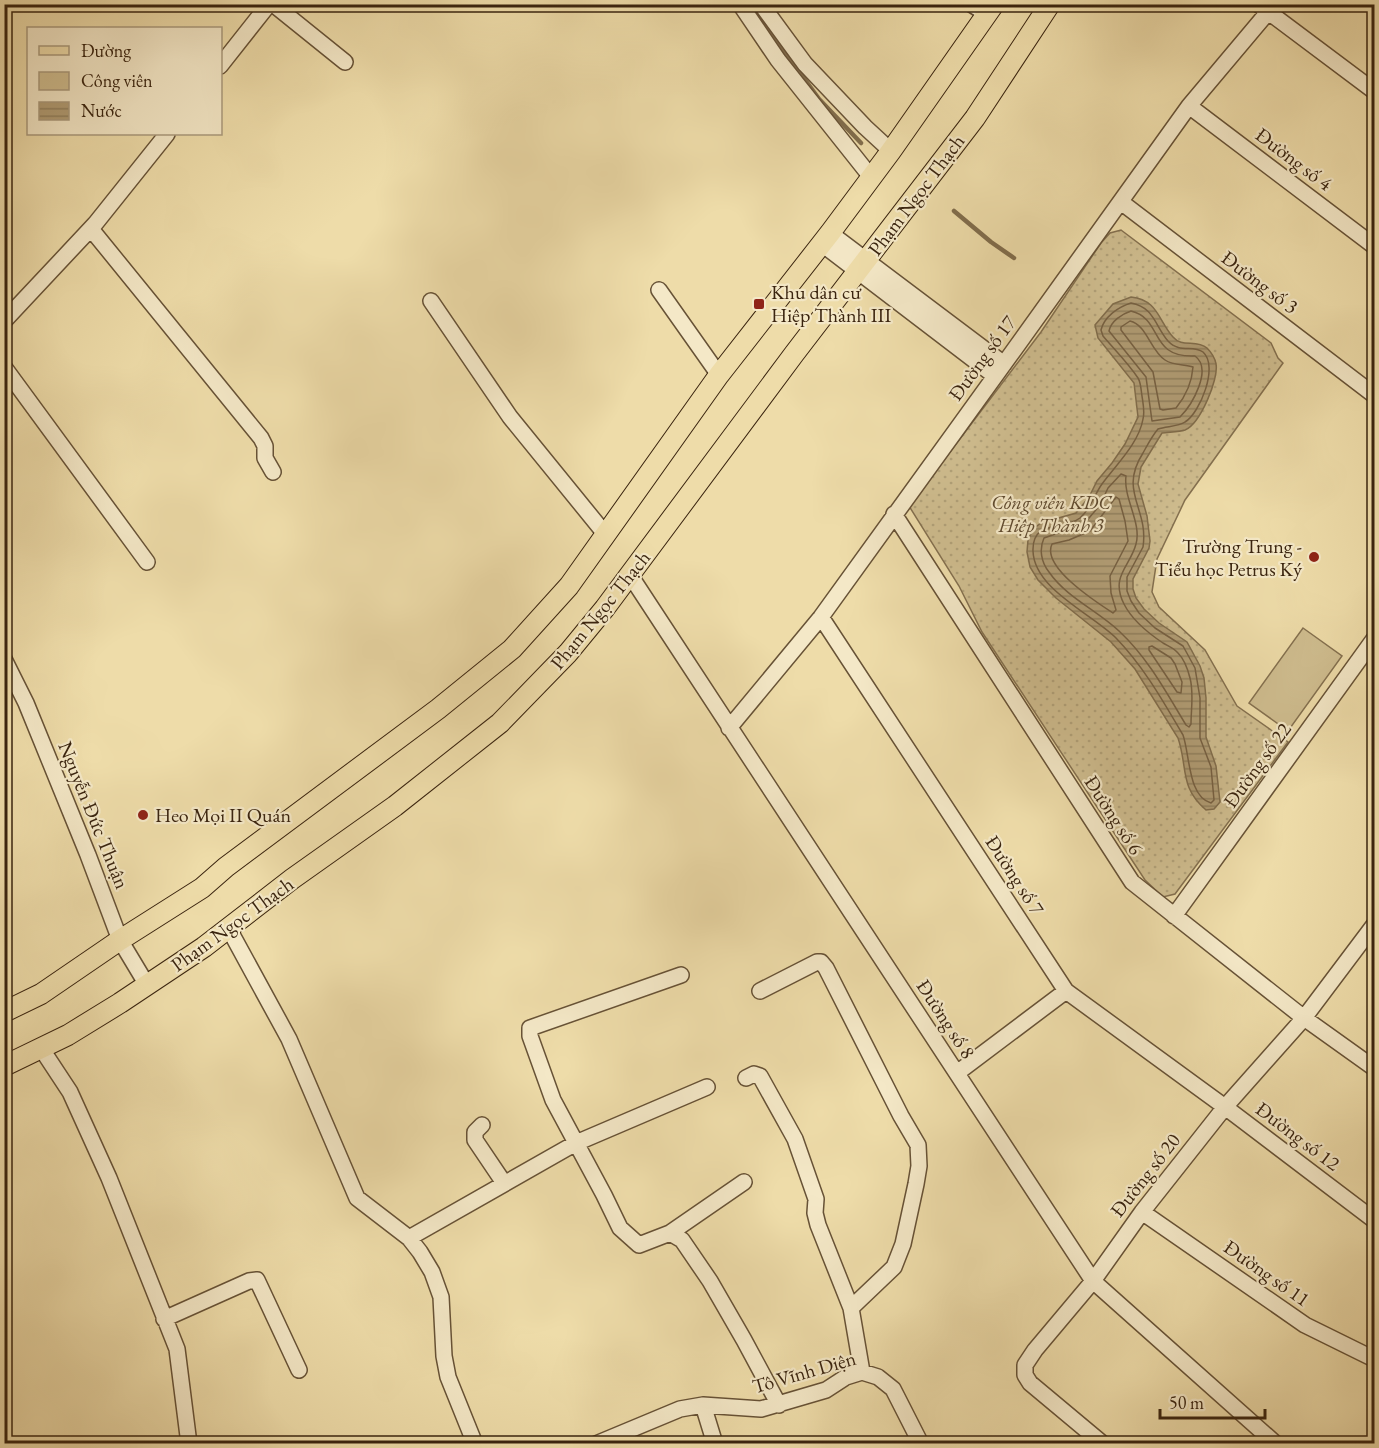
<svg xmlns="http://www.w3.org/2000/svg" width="1379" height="1448" font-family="'EB Garamond',serif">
<defs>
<pattern id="green-dots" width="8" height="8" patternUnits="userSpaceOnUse" patternTransform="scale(1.5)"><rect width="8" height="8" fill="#cfbd8f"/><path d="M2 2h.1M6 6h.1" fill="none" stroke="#b2a27a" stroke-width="1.8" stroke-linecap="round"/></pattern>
<pattern id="water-rules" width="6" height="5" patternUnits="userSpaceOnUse" patternTransform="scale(1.5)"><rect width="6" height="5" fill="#b19d75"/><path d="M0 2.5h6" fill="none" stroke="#91805e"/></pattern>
</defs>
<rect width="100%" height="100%" fill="#eedca9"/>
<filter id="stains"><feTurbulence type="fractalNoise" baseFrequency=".00333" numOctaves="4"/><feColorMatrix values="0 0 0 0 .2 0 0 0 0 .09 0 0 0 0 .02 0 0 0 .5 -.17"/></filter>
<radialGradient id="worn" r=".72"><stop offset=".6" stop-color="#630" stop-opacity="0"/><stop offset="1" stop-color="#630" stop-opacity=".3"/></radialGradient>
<path fill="url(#green-dots)" stroke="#84704f" stroke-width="1.5" d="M 1121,230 L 1271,343 L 1278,358 L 1283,363 L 1185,500 L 1157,559 L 1152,592 L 1159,607 L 1205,650 L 1237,706 L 1288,742 L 1175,894 L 1163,897 L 1145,880 L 982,632 L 959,586 L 909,506 L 1041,332 L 1101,243 L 1110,233 Z"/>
<path fill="#cfbd8f" stroke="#84704f" stroke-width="1.5" d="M 1303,628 L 1342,656 L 1288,731 L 1249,703 Z"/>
<path fill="url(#water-rules)" stroke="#816d4c" stroke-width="1.5" d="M 1131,297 C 1158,300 1158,320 1173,337 C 1182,348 1196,339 1207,348 C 1211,352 1215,358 1216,364 C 1219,379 1200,424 1185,430 C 1179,432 1169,432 1162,433 L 1141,467 L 1138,484 L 1147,516 L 1150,541 L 1149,548 L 1133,579 L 1133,589 L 1136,598 L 1144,609 L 1159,623 L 1187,642 L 1200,666 L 1204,678 L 1206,698 L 1206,737 L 1216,766 L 1220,802 L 1214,809 L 1206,810 C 1179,787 1188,767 1178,738 L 1135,669 L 1111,642 L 1056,598 L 1038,580 L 1030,567 L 1027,552 L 1028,540 L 1033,529 L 1041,523 L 1076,513 L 1089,497 L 1097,481 L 1112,463 L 1125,444 L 1138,417 L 1134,383 L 1098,338 L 1095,325 L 1113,304 Z"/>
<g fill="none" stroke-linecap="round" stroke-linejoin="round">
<path stroke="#766042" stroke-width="1.5" d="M 1131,303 C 1154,307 1155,326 1168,341 C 1180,354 1193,344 1203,352 C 1219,366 1200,413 1185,422 C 1178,427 1166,426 1158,429 C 1152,436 1148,444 1143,453 C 1118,492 1149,508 1143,547 L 1127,577 L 1127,591 L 1131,601 L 1139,613 L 1155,628 L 1183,646 L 1195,668 L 1200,698 L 1200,738 L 1211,767 L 1214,800 L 1211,803 C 1188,797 1190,755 1183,735 C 1163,701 1144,667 1116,638 C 1092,614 1034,589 1033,551 C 1032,519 1063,531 1080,518 C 1091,509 1094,495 1102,484 C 1116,465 1139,443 1143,419 C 1145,412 1143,403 1142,396 C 1141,390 1141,383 1138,378 C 1128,363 1114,349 1103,336 L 1101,330 C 1104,317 1118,307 1131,303 Z
M 1131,311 C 1164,319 1148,358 1195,356 C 1213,369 1192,405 1180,417 L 1152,421 L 1146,377 L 1109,331 C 1111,321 1122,314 1131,311 Z
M 1130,321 C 1147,325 1150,350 1165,360 C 1174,366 1185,364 1193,367 C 1192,382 1185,397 1176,408 L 1163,410 L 1160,409 L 1153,372 L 1121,330 L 1121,327 Z
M 1121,474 L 1126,476 C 1123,498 1142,523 1136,544 C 1130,567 1110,576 1124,604 C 1132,620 1148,633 1163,643 C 1168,646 1174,648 1178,653 C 1184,659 1188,670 1190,678 C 1194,693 1191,709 1191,724 L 1189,727 L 1186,725 C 1166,692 1148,658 1119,631 C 1098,611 1066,597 1049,572 C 1041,562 1039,549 1044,538 L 1084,524 L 1100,505 L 1108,488 Z
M 1116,497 L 1119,499 L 1125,521 L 1128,541 L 1110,576 L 1111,593 L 1116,610 L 1113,613 C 1096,602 1041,567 1052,544 L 1069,540 L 1090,531 Z
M 1149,647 L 1152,646 L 1171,658 L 1175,664 L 1182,682 L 1181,693 L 1177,692 L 1149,650 Z"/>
<path stroke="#816d4c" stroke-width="4.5" d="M 750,4 L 819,99 L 861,143
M 954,211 L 991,242 L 1014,258"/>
<g stroke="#675236" stroke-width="18">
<path id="minor" d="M 273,4 L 345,62
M 740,4 L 778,60 L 871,177
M 761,4 L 805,64 L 865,127 L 891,151
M 971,4 L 987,14
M 1258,4 L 1374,91
M 220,66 L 269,4
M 1189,106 L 1374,246
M 1121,202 L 1374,395
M 91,229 L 261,438 L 265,446 L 265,458 L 273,472
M 830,233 L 1004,364
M 822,244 L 995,376
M 659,290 L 719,375
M 431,301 L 510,417 L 606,535
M 4,321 L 95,224 L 167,134
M 4,367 L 147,562
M 894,514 L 1132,882 L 1304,1018 L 1374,1068
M 630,575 L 1093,1281 L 1276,1444
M 821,617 L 1066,991 L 1225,1107 L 1374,1220
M 4,659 L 26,703 L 88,855 L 120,940 L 147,985
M 729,728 L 821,617 L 1014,350 L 1189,106 L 1268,12 L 1272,4
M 1174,916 L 1374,639
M 229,929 L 289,1039 L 357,1198 L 409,1238 L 420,1252 L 432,1272 L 441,1297 L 444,1356 L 448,1377 L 475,1444
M 681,975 L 533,1027 L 530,1028 L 530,1036 L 553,1100 L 604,1195 L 620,1228 L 639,1245 L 670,1233 L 682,1240 L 710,1281 L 744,1340 L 779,1405
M 760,991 L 817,962 L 821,962 L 826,968 L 901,1116 L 918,1145 L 919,1166 L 916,1184 L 903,1244 L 894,1267 L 851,1308 L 862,1372
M 41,1048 L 70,1092 L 109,1178 L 177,1349 L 189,1444
M 957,1073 L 1066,991
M 746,1078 L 754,1074 L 760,1076 L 795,1139 L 816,1199 L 815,1213 L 818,1225 L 851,1308
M 482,1125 L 475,1132 L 475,1140 L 504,1183
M 1142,1212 L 1305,1325 L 1374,1359
M 670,1233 L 744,1182
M 409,1238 L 576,1143 L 707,1087
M 164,1319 L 249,1281 L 257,1280 L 299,1370
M 703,1405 L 715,1444
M 596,1444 L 680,1409 L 703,1405 L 761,1409 L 826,1390 L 846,1377 L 862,1372 L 878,1377 L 893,1389 L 921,1444
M 1103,1444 L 1030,1383 L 1025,1375 L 1025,1365 L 1035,1350 L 1093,1281 L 1142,1212 L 1225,1107 L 1304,1018 L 1374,925"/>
</g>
<g stroke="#3a240f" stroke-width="22">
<path id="major" d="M 4,1012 L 41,994 L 120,940 L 202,888 L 226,867 L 438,709 L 512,649 L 569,586 L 719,375 L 830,233 L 891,151 L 994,4
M 4,1066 L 68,1035 L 120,1003 L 204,947 L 292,879 L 395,806 L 500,723 L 568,653 L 605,608 L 794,354 L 975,118 L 1050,4"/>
</g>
<use href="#minor" stroke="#f4e8c7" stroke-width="15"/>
<use href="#major" stroke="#eedca9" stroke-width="20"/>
</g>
<g fill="#8f2418" stroke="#f4e8c7" stroke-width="2">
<rect x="753" y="298" width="12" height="12" rx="3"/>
<circle cx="1314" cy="557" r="6"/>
<circle cx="143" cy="815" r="6"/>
</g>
<g text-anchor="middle" stroke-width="4.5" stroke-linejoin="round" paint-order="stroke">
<g font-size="20" fill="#3a240f" stroke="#f4e8c7">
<text transform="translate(1294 159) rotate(37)" y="7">Đường số 4</text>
<text transform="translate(916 195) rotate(-53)" y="7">Phạm Ngọc Thạch</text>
<text transform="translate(1260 282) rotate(37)" y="7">Đường số 3</text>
<text transform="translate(982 358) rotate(-54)" y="7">Đường số 17</text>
<text transform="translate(600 610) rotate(-51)" y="7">Phạm Ngọc Thạch</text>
<text transform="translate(1257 765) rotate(-54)" y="7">Đường số 22</text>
<text transform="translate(94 815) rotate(68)" y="7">Nguyễn Đức Thuận</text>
<text transform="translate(1114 815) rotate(57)" y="7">Đường số 6</text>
<text transform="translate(1015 875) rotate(57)" y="7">Đường số 7</text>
<text transform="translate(232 924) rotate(-36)" y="7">Phạm Ngọc Thạch</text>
<text transform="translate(946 1019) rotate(57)" y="7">Đường số 8</text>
<text transform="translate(1298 1136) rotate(37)" y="7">Đường số 12</text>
<text transform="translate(1145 1175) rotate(-52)" y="7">Đường số 20</text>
<text transform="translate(1267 1273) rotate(35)" y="7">Đường số 11</text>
<text transform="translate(804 1372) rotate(-16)" y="7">Tô Vĩnh Diện</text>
</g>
<g font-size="20" fill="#3a240f" stroke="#f4e8c7" text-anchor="start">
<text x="771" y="299">Khu dân cư<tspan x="771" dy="23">Hiệp Thành III</tspan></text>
<text x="1302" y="553" text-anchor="end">Trường Trung -<tspan x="1302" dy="23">Tiểu học Petrus Ký</tspan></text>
<text x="155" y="822">Heo Mọi II Quán</text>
</g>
<g font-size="20" font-style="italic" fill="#5f4a2f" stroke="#f4e8c7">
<text x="1051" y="509">Công viên KDC<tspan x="1051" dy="23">Hiệp Thành 3</tspan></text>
</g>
</g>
<rect width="1379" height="1448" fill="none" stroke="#eedca9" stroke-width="24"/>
<rect x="6" y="6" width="1367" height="1436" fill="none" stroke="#3a240f" stroke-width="3"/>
<rect x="12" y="12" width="1355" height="1424" fill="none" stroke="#3a240f" stroke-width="1.5"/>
<rect x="27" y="27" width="195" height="108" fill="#f4e8c7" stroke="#aa9a7d" stroke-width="1.5"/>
<rect x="39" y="46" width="30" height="9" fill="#eedca9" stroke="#aa9a7d" stroke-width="1.5"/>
<text x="81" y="57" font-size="18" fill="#3a240f">Đường</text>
<rect x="39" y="72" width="30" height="18" fill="#cfbd8f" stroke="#aa9a7d" stroke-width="1.5"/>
<text x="81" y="87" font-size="18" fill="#3a240f">Công viên</text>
<rect x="39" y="102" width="30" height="18" fill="url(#water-rules)" stroke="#aa9a7d" stroke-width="1.5"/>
<text x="81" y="117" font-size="18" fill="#3a240f">Nước</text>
<path d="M1160 1409v9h105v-9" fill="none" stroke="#3a240f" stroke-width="3"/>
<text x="1169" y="1409" font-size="18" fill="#3a240f" stroke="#f4e8c7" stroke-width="4.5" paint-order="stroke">50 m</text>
<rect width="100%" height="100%" filter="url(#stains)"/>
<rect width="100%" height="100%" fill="url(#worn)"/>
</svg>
